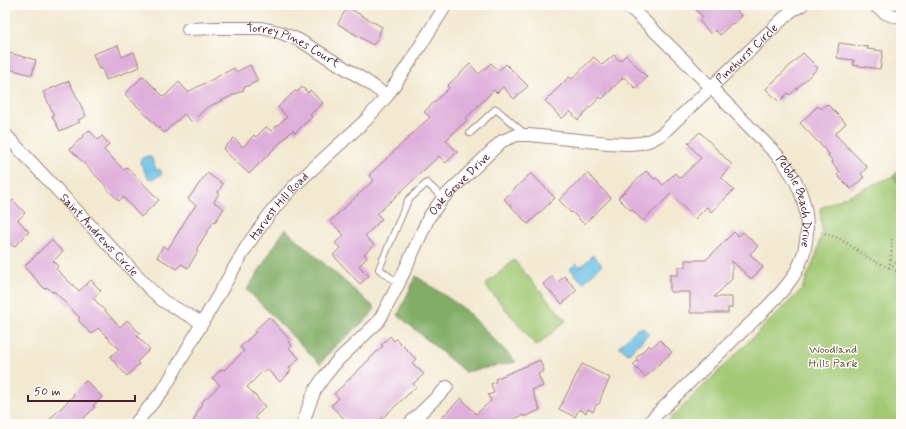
<svg xmlns="http://www.w3.org/2000/svg" width="906" height="429" font-family="Mynerve,sans-serif">
<rect width="100%" height="100%" fill="#fdfcf7"/>
<filter id="ink" filterUnits="userSpaceOnUse"><feTurbulence type="fractalNoise" baseFrequency=".025" numOctaves="2"/><feDisplacementMap in="SourceGraphic" scale="8" xChannelSelector="R" yChannelSelector="G"/><feConvolveMatrix kernelMatrix="1 2 1 2 8 2 1 2 1" color-interpolation-filters="sRGB"/></filter>
<filter id="wash" filterUnits="userSpaceOnUse"><feTurbulence type="fractalNoise" baseFrequency=".012" numOctaves="4" result="noise"/><feDisplacementMap in="SourceGraphic" scale="16" xChannelSelector="R" yChannelSelector="G"/><feGaussianBlur stdDeviation="0.9" result="paint"/><feColorMatrix in="noise" values="0 0 0 0 0 0 0 0 0 0 0 0 0 0 0 0 0 1.4 0 .05"/><feComposite in="paint" operator="in"/></filter>
<g filter="url(#wash)">
<rect width="100%" height="100%" fill="#f3e9d1"/>
<path fill="#a2c974" stroke="#767450" d="M 901,168 L 901,424 L 665,424 L 802,289 L 816,256 L 822,231 L 820,208 L 893,176 Z
M 514,260 L 566,321 L 537,346 L 485,285 Z"/>
<path fill="#81ad66" stroke="#666648" d="M 901,168 L 901,188 L 893,176 Z
M 285,229 L 375,308 L 369,317 L 333,348 L 320,364 L 247,290 Z
M 416,276 L 466,310 L 516,362 L 465,372 L 398,315 Z"/>
<path fill="#6ac1e7" stroke="#5a7089" d="M 147,156 L 151,157 L 157,171 L 160,169 L 162,174 L 153,179 L 148,178 L 140,162 L 142,158 Z
M 593,255 L 602,265 L 583,283 L 570,269 L 576,263 L 579,266 L 582,266 Z
M 642,327 L 649,334 L 628,354 L 619,346 L 638,328 L 640,330 Z"/>
<g id="blocks">
<path fill="#dfafdc" d="M 691,5 L 731,5 L 742,16 L 733,24 L 732,23 L 720,35 L 715,30 L 711,34 L 699,21 L 703,17 Z
M 347,7 L 382,27 L 379,33 L 380,34 L 373,45 L 338,24 Z
M 839,43 L 868,47 L 867,49 L 883,51 L 880,69 L 853,65 L 854,60 L 837,58 Z
M 118,45 L 122,57 L 134,52 L 140,67 L 106,80 L 102,68 L 99,69 L 93,54 Z
M 5,52 L 36,60 L 32,75 L 5,68 Z
M 803,53 L 818,68 L 790,95 L 788,93 L 779,102 L 766,89 Z
M 614,55 L 620,61 L 626,55 L 647,77 L 636,89 L 624,77 L 602,99 L 600,97 L 578,120 L 570,111 L 562,119 L 545,101 L 569,77 L 572,79 L 594,57 L 602,65 Z
M 491,63 L 498,71 L 506,64 L 528,86 L 514,99 L 503,87 L 497,93 L 494,90 L 466,118 L 467,120 L 446,140 L 457,152 L 446,163 L 439,156 L 377,214 L 382,219 L 365,236 L 374,245 L 364,254 L 367,258 L 359,266 L 369,276 L 360,284 L 333,255 L 340,248 L 335,243 L 344,235 L 330,221 L 374,180 L 369,175 L 430,117 L 424,112 L 449,88 L 447,86 L 470,64 L 479,74 Z
M 250,65 L 258,81 L 243,88 L 244,90 L 206,108 L 192,122 L 184,114 L 164,133 L 125,94 L 143,76 L 164,97 L 179,82 L 188,92 L 234,68 L 236,72 Z
M 69,81 L 86,116 L 78,120 L 80,122 L 60,131 L 52,116 L 54,115 L 43,92 Z
M 302,87 L 308,93 L 310,90 L 323,103 L 310,115 L 312,117 L 295,133 L 293,130 L 249,174 L 223,149 L 234,138 L 243,147 L 254,135 L 256,137 L 266,127 L 271,131 L 287,117 L 278,107 L 295,91 L 297,92 Z
M 827,104 L 846,123 L 835,134 L 867,167 L 861,174 L 864,177 L 851,189 L 837,175 L 840,172 L 832,163 L 833,161 L 828,156 L 829,154 L 800,123 L 818,106 L 821,109 Z
M 89,130 L 98,140 L 102,136 L 109,144 L 104,150 L 124,170 L 127,167 L 159,200 L 141,217 L 123,197 L 119,201 L 106,188 L 107,187 L 70,149 Z
M 700,132 L 732,165 L 721,177 L 734,190 L 711,212 L 707,207 L 695,219 L 671,194 L 643,221 L 631,209 L 630,210 L 618,198 L 646,171 L 654,179 L 656,178 L 663,185 L 675,173 L 680,178 L 701,158 L 688,143 Z
M 207,173 L 223,184 L 218,192 L 219,193 L 214,202 L 224,209 L 215,222 L 214,221 L 196,250 L 198,251 L 188,268 L 181,264 L 177,269 L 157,257 L 163,246 L 168,249 L 188,216 L 196,205 L 188,199 Z
M 531,173 L 555,198 L 528,224 L 504,199 Z
M 587,173 L 611,198 L 584,224 L 572,212 L 571,213 L 559,200 Z
M 13,200 L 25,213 L 18,220 L 29,232 L 14,247 L 5,238 L 5,208 Z
M 734,232 L 738,236 L 743,232 L 758,246 L 750,254 L 763,267 L 751,279 L 732,261 L 732,279 L 714,297 L 732,297 L 732,308 L 728,308 L 728,313 L 690,313 L 690,292 L 670,292 L 670,275 L 678,275 L 678,267 L 685,267 L 685,260 L 706,260 Z
M 51,240 L 63,252 L 53,261 L 58,266 L 56,269 L 79,291 L 91,280 L 101,291 L 93,298 L 120,327 L 127,320 L 140,333 L 137,336 L 150,349 L 137,362 L 139,364 L 127,376 L 110,357 L 119,349 L 98,328 L 91,334 L 78,320 L 80,318 L 54,291 L 53,293 L 47,287 L 45,289 L 24,267 Z
M 552,276 L 558,282 L 564,276 L 577,290 L 562,304 L 543,284 Z
M 269,317 L 290,340 L 288,342 L 292,345 L 289,348 L 299,358 L 289,368 L 291,371 L 280,382 L 267,369 L 264,372 L 263,371 L 247,387 L 258,398 L 257,398 L 265,407 L 255,417 L 261,424 L 192,424 L 203,401 L 220,385 L 212,378 L 222,369 L 224,370 L 244,351 L 240,347 L 256,332 L 254,331 Z
M 390,336 L 394,341 L 396,339 L 416,359 L 412,363 L 424,374 L 413,384 L 416,387 L 376,424 L 350,424 L 331,406 L 339,398 L 334,394 L 383,346 L 381,345 Z
M 660,340 L 672,352 L 645,377 L 633,365 L 638,360 L 636,358 L 649,345 L 651,348 Z
M 540,360 L 544,371 L 538,374 L 543,386 L 532,390 L 540,410 L 524,417 L 524,415 L 500,424 L 435,424 L 461,398 L 476,414 L 491,401 L 488,395 L 494,393 L 491,384 L 496,382 L 495,379 Z
M 582,364 L 610,378 L 601,397 L 601,399 L 599,404 L 596,405 L 593,412 L 588,409 L 586,413 L 579,409 L 575,417 L 559,409 Z
M 86,381 L 102,397 L 93,406 L 95,407 L 78,424 L 45,424 L 74,395 L 73,394 Z"/>
</g>
</g>
<g filter="url(#ink)">
<use href="#blocks" fill-opacity="0" stroke="#9e847e" stroke-width="1"/>
<g fill="none" stroke-linecap="round" stroke-linejoin="round">
<g stroke="#9e847e" stroke-width="8">
<path id="service" d="M 470,133 L 496,109 L 525,134
M 399,282 L 391,278 L 379,269 L 408,200 L 427,183 L 443,198"/>
</g>
<g stroke="#9e847e" stroke-width="14">
<g id="minor">
<path id="s1" d="M 625,5 L 635,12 L 686,62 L 779,157 C 783,162 787,167 790,172 C 794,177 797,184 800,191 C 812,223 809,258 787,285 C 772,304 754,320 736,337 C 709,363 683,389 656,415 L 648,424"/>
<path d="M 874,5 C 882,11 890,18 901,16"/>
<path id="s2" d="M 188,29 L 217,28 L 261,28 L 279,32 L 299,40 L 363,79 L 387,96"/>
<path id="s3" d="M 5,134 L 148,287 L 163,301 L 202,323"/>
<path id="s4" d="M 135,424 L 164,389 L 248,244 L 272,211 L 295,185 L 366,120 L 387,96 L 412,59 L 446,5"/>
<path id="s5" d="M 303,424 L 308,408 L 315,390 L 324,377 L 338,360 L 378,322 L 385,310 L 397,287 L 429,217 L 443,198 L 502,141 L 517,135 L 529,135 L 608,143 L 629,144 L 641,143 L 651,140 L 662,134 L 791,11 L 802,5"/>
<path d="M 409,424 L 447,387"/>
</g>
</g>
<path stroke="#9e847e" stroke-width="2.5" stroke-dasharray="1 3" stroke-linecap="butt" d="M 825,233 L 840,239 L 872,260 L 901,273
M 889,268 L 891,257 L 892,239
M 889,268 L 901,259"/>
<use href="#service" stroke="#fff" stroke-width="6"/>
<use href="#minor" stroke="#fff" stroke-width="12"/>
</g>
</g>
<g text-anchor="middle" stroke-width="3" stroke-linejoin="round" paint-order="stroke">
<g font-size="12" fill="#4a1f2b" stroke="#fdfcf7">
<text dy="4" stroke="none"><textPath href="#s2" startOffset="109">Torrey Pines Court</textPath></text>
<text dy="4" stroke="none"><textPath href="#s5" startOffset="632">Pinehurst Circle</textPath></text>
<text dy="4" stroke="none"><textPath href="#s5" startOffset="291">Oak Grove Drive</textPath></text>
<text dy="4" stroke="none"><textPath href="#s1" startOffset="265">Pebble Beach Drive</textPath></text>
<text dy="4" stroke="none"><textPath href="#s4" startOffset="262">Harvest Hill Road</textPath></text>
<text dy="4" stroke="none"><textPath href="#s3" startOffset="138">Saint Andrews Circle</textPath></text>
</g>
<g font-size="12" fill="#645241" stroke="#fdfcf7">
<text x="833" y="353">Woodland<tspan x="833" dy="14">Hills Park</tspan></text>
</g>
</g>
<rect width="906" height="429" fill="none" stroke="#fdfcf7" stroke-width="20"/>
<path d="M28 395v6h107v-6" fill="none" stroke="#4a1f2b" stroke-width="2"/>
<text x="34" y="395" font-size="12" fill="#4a1f2b" stroke="#fdfcf7" stroke-width="3" paint-order="stroke">50 m</text>
</svg>
